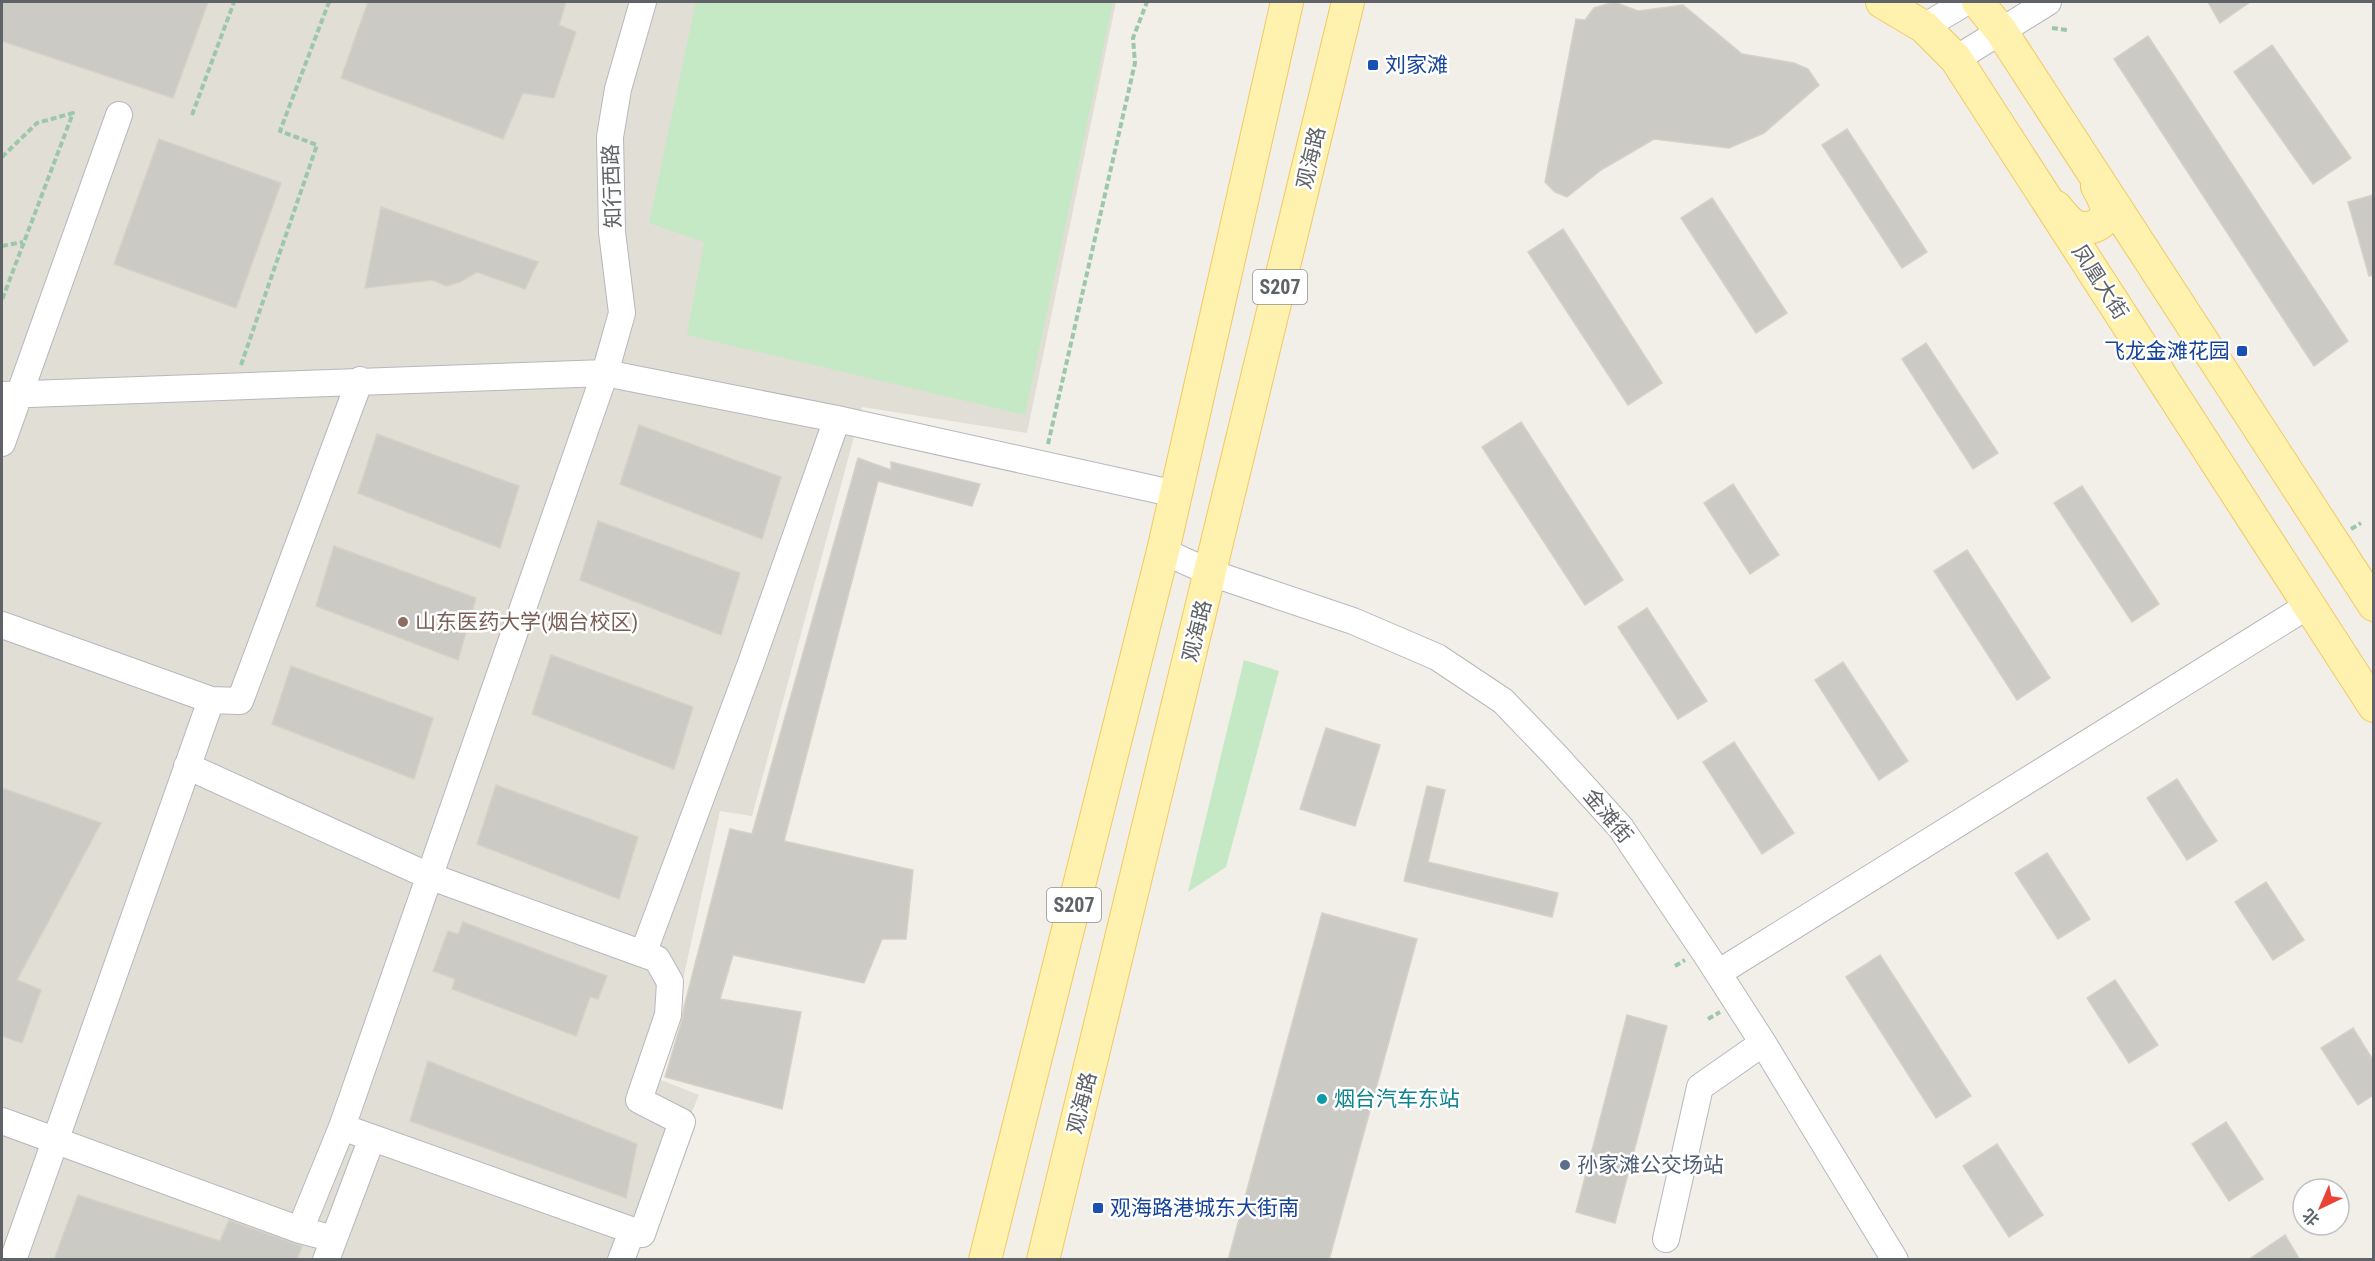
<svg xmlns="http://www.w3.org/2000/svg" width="2375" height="1261" font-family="'Roboto Condensed','Noto Sans SC',sans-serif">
<rect width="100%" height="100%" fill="#f1efe8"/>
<path fill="#e1ded6" d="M 2,2 L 1116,2 L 1027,433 L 862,407 L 752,816 L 720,811 L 661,1080 L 699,1095 L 629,1259 L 2,1260 Z"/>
<path fill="#c5e8c5" d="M 696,2 L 1113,2 L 1025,415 L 687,335 L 704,242 L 649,223 Z
M 1244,660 L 1279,671 L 1226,867 L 1188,892 Z"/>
<path fill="#cccac5" stroke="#d6d1c6" stroke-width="1.5" d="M 2,2 L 208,2 L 173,98 L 2,41 Z
M 368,2 L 566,2 L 559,25 L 576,32 L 554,98 L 523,93 L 503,139 L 341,78 Z
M 1614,2 L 1638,11 L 1683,5 L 1742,54 L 1794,63 L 1808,69 L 1819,85 L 1764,133 L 1729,148 L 1654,139 L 1601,170 L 1567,197 L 1555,192 L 1545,182 L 1576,19 L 1585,20 L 1594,8 Z
M 2208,2 L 2250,2 L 2220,23 Z
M 2148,36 L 2348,341 L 2314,366 L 2114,59 Z
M 2272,45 L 2351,158 L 2313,184 L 2234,72 Z
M 1847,129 L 1927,252 L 1902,268 L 1822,145 Z
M 159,139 L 281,183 L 236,308 L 114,264 Z
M 2373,195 L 2373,275 L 2369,276 L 2348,202 Z
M 1712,198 L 1787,313 L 1756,333 L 1681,218 Z
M 381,207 L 538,262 L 525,289 L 477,272 L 460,282 L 446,286 L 433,280 L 365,288 Z
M 1563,229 L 1662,383 L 1628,405 L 1528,252 Z
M 1926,343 L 1998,453 L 1973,469 L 1902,359 Z
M 1521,422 L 1623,580 L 1585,605 L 1482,447 Z
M 639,425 L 781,477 L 762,539 L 620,484 Z
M 377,434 L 519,486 L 500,548 L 358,493 Z
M 858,458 L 891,470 L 891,462 L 980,484 L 972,506 L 878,481 L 784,841 L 913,870 L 906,939 L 882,939 L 864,983 L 733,955 L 720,999 L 801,1012 L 782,1109 L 665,1077 L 682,1020 L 684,1007 L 730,829 L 752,834 Z
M 1733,484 L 1779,555 L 1750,574 L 1704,503 Z
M 2082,486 L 2159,604 L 2132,622 L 2054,503 Z
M 598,521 L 740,573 L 721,635 L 580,580 Z
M 334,546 L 476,598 L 458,660 L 316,606 Z
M 1967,550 L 2050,678 L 2017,700 L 1934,571 Z
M 1647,608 L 1707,701 L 1678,719 L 1618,627 Z
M 551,655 L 693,707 L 674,769 L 532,714 Z
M 1843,662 L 1908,761 L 1879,780 L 1815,680 Z
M 291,666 L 433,718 L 414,779 L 272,724 Z
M 1326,728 L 1380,745 L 1355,826 L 1300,809 Z
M 1734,742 L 1794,833 L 1762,854 L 1703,762 Z
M 2177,779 L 2217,841 L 2187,860 L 2147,798 Z
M 496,785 L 638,837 L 619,899 L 477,844 Z
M 1427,786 L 1445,790 L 1428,862 L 1558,893 L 1552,917 L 1404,881 Z
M 2,788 L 101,823 L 17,980 L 41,990 L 22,1043 L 2,1036 Z
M 2047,853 L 2090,919 L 2058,939 L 2015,873 Z
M 2266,882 L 2304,940 L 2273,960 L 2235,902 Z
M 1322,913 L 1417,939 L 1329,1260 L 1228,1260 Z
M 463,922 L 607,976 L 598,999 L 590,997 L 576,1036 L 452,989 L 455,979 L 433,971 L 448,931 L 458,934 Z
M 1880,955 L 1971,1096 L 1936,1118 L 1846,977 Z
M 2115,980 L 2158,1045 L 2129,1063 L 2087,998 Z
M 1627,1015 L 1667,1026 L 1615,1223 L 1576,1212 Z
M 2353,1028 L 2373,1060 L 2373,1095 L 2358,1105 L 2321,1048 Z
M 428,1061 L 637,1144 L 626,1198 L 410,1121 Z
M 2226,1122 L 2263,1179 L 2229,1201 L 2192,1144 Z
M 1997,1144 L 2043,1215 L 2009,1237 L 1963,1166 Z
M 78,1195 L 220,1241 L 229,1220 L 302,1246 L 297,1260 L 54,1260 Z
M 2285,1235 L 2300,1260 L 2248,1260 Z"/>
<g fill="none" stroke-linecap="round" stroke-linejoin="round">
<g stroke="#b5b8bc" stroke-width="28">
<path id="minor" d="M 1924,27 L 1966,2
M 1956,59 L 2048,2
M 2,395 L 605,373 L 837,419 L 1176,494
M 2,443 L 119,115
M 1163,551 L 1211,573 L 1353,621 L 1437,657 L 1503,701 L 1555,755 L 1621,828 L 1709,959 L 1763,1043 L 1895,1260
M 2,625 L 211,700 L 13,1260
M 211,700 L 240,701 L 360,380
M 187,766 L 429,876 L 643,954 L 751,663 L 837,419
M 1718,973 L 2309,605
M 2,1121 L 300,1230 L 334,1239
M 342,1127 L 642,1234 L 682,1122 L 639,1100 L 668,1015 L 670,982 L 657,959 L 643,954
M 300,1230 L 342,1127 L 605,373 L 622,313 L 612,232 L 610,137 L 618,89 L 643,2
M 1666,1239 L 1700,1087 L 1763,1043
M 326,1260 L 372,1138
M 621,1260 L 632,1231"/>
</g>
<g stroke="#f2c960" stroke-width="34">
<path id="major" d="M 1882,2 L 1924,27 L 1956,59 L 2374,706
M 1978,2 L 2001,31 L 2374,605
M 2056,207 C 2061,213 2067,221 2073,225 C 2084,231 2102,228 2106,214 C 2108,205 2101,194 2097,186
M 985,1260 L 1163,551 L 1287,2
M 1043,1260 L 1348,2"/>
</g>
<path stroke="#9cc7a9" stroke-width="4" stroke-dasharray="6 3" stroke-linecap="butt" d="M 2052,28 L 2067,30
M 192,115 L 234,2
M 2,157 L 37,123 L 73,113 L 2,300
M 2,246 L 23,242
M 241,365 L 317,145 L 280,131 L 329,2
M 1048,444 L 1135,63 L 1133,38 L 1147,2
M 2351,529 L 2361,523
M 1675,966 L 1685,960
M 1708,1019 L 1720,1012"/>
<use href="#minor" stroke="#fff" stroke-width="26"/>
<use href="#major" stroke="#fff2af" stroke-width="32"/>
</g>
<g fill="#1a4fb4" stroke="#fff" stroke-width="2">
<rect x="1367" y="59" width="12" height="12" rx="3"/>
<rect x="2236" y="345" width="12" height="12" rx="3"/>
<rect x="1092" y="1202" width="12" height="12" rx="3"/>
</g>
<circle fill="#8d6e63" stroke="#fff" stroke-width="2" cx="403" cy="622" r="6"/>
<circle fill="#0f9aa8" stroke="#fff" stroke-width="2" cx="1322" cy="1099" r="6"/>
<circle fill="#5c6f8a" stroke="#fff" stroke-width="2" cx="1565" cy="1165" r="6"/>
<g text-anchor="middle" stroke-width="5" stroke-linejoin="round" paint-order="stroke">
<g fill="#fff" stroke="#8f9295" stroke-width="1.5">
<rect x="1253" y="270" width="54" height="34" rx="4.5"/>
<rect x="1047" y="888" width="54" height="34" rx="4.5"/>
</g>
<g font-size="20" font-weight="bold" fill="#5f6368">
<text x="1280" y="294">S207</text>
<text x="1074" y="912">S207</text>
</g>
<g font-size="21" fill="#164399" stroke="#fff" text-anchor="start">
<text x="1385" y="72">刘家滩</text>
<text x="2230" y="358" text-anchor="end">飞龙金滩花园</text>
<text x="1110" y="1215">观海路港城东大街南</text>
</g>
<g font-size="21" fill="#5f6368" stroke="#fff">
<text transform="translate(1311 158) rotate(-77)" y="7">观海路</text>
<text transform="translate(612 186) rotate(-92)" y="7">知行西路</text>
<text transform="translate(2100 282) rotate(57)" y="7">凤凰大街</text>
<text transform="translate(1197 631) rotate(-76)" y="7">观海路</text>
<text transform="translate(1608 816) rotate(50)" y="7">金滩街</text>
<text transform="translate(1082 1103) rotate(-76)" y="7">观海路</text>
</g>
<g font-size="21" fill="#785e54" stroke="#fff" text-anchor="start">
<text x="415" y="629">山东医药大学(烟台校区)</text>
</g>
<g font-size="21" fill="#0d838f" stroke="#fff" text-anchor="start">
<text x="1334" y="1106">烟台汽车东站</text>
</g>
<g font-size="21" fill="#4e5e75" stroke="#fff" text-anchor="start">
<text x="1577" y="1172">孙家滩公交场站</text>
</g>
</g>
<rect width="2375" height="1261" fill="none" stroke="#5f6368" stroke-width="6"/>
<g transform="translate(2321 1207) rotate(224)"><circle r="28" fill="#ffffff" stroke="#bfc1c3" stroke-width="1.5"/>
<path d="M0-4.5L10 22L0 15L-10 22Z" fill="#ea4335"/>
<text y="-9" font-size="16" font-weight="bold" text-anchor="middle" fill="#5f6368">北</text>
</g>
</svg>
